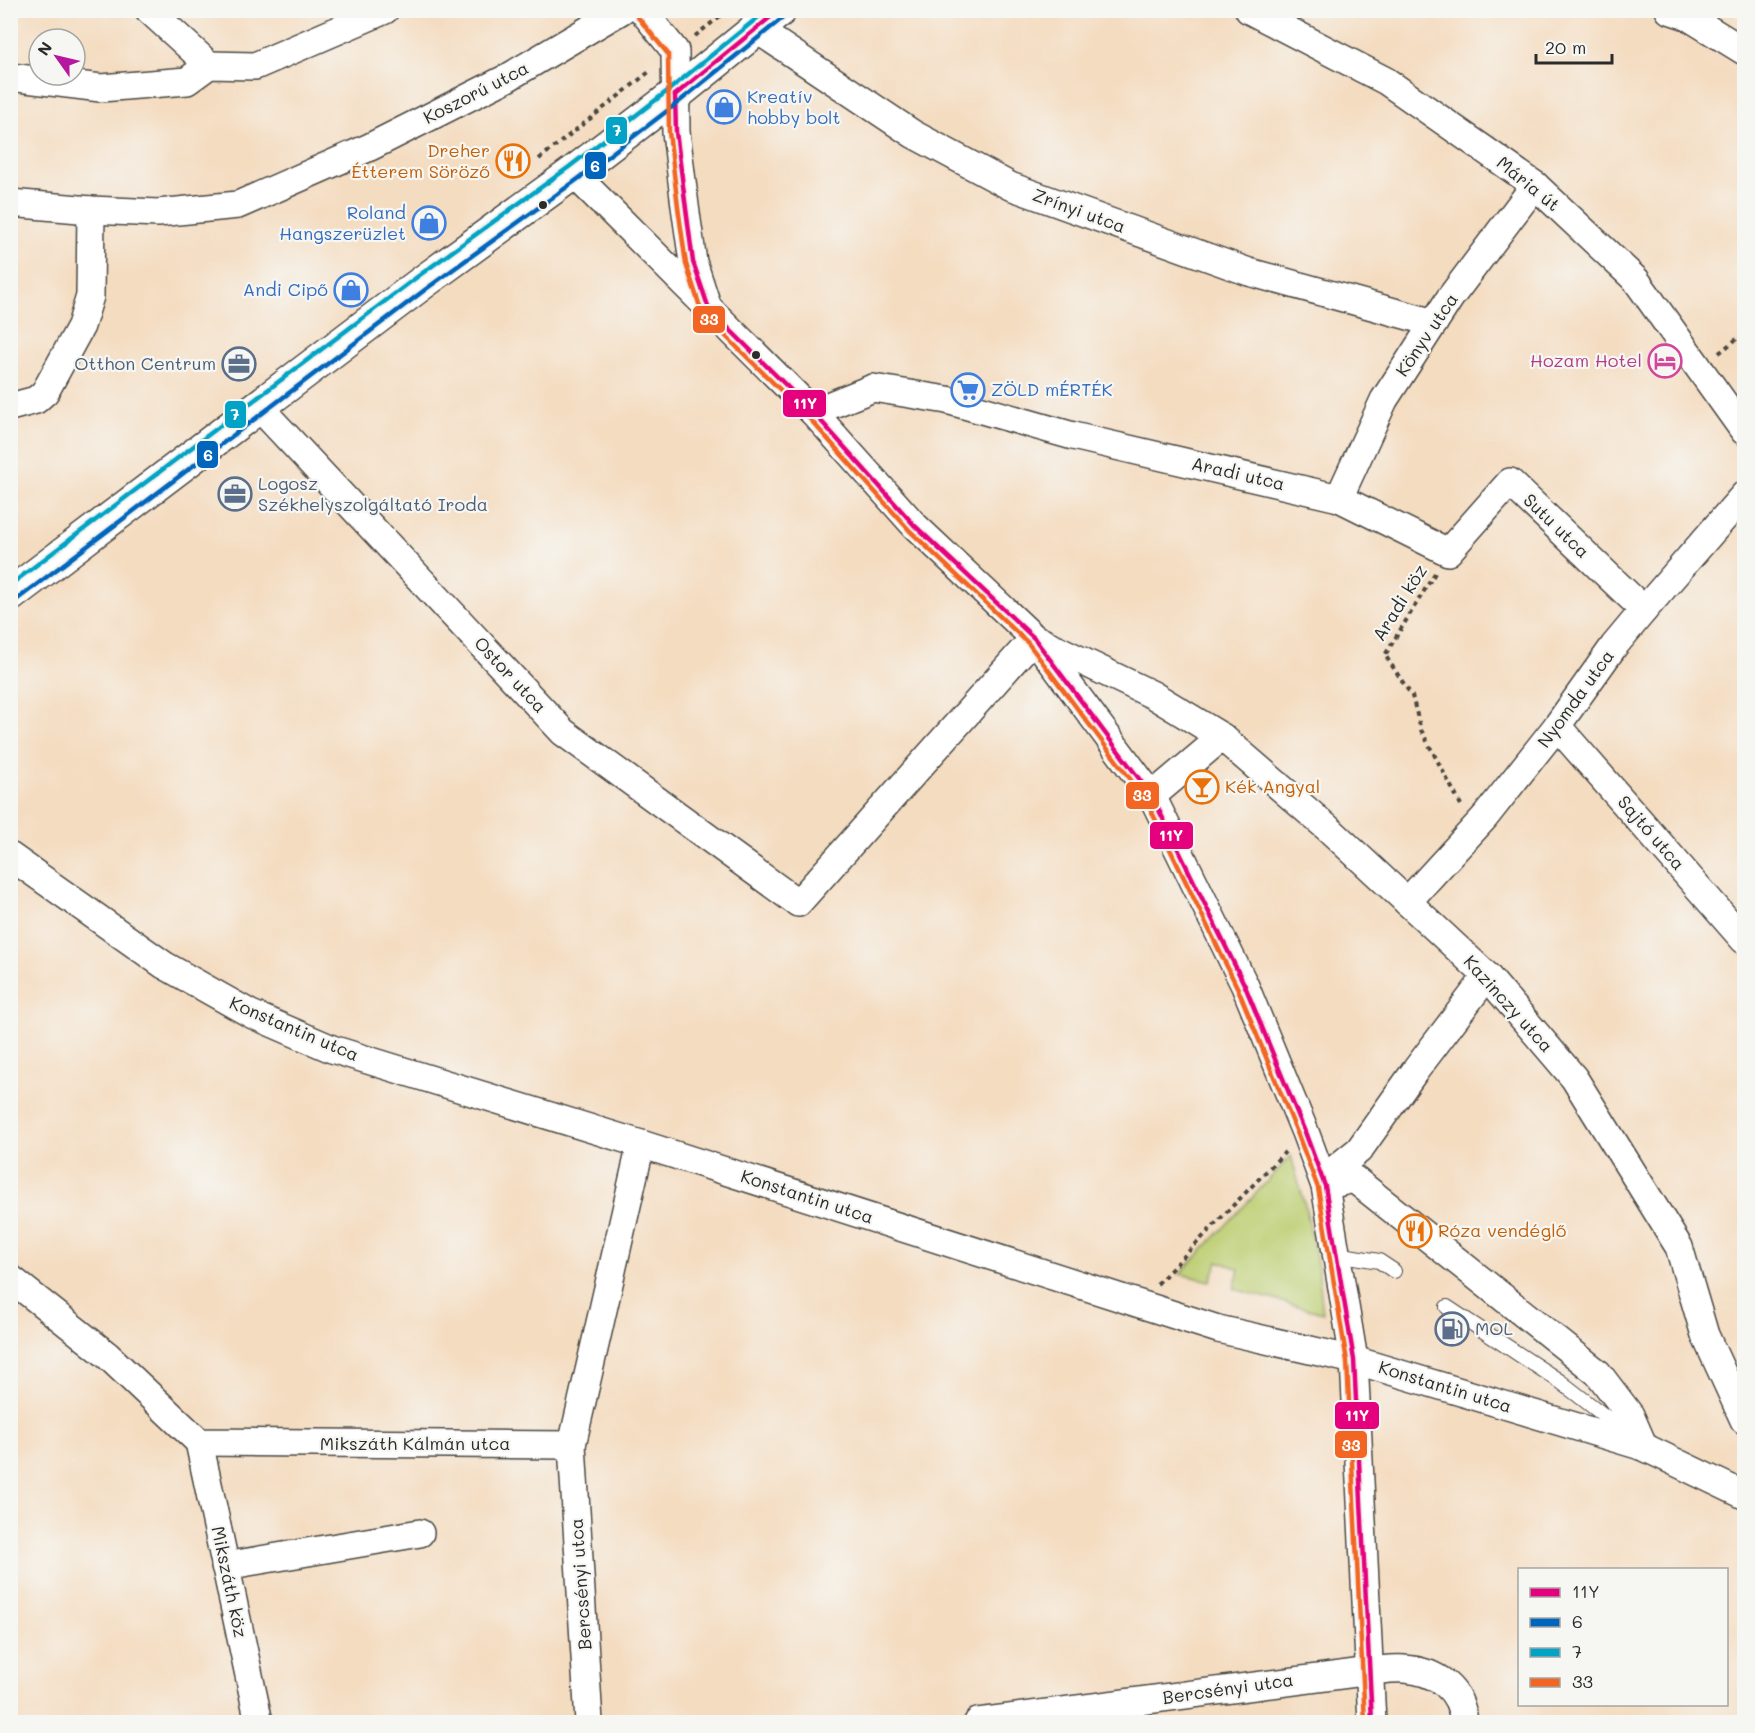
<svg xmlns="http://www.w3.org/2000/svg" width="1755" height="1733" font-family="Mali,sans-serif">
<rect width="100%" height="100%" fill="#f6f6f2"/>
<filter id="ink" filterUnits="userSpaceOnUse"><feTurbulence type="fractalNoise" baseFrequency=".0167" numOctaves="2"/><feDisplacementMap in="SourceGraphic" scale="12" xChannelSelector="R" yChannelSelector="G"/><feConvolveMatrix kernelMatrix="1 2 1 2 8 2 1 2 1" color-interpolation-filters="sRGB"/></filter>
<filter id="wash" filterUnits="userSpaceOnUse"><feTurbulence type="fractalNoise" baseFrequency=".008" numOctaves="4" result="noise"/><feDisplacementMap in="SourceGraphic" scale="24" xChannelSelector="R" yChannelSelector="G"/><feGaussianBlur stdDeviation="1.35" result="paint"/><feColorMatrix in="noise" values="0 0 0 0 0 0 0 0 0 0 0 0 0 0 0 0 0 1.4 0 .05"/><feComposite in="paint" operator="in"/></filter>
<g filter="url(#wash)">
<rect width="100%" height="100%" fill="#f4dcc0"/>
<polygon fill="#bcce71" stroke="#747c4e" stroke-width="1.5" points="1291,1156 1306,1209 1318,1267 1323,1313 1234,1289 1239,1269 1218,1261 1210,1281 1180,1274"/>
</g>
<g filter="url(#ink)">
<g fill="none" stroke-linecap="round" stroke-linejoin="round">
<defs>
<g id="service">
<polyline points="1336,1254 1379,1261 1394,1271"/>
<polyline points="1447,1307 1561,1382 1628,1434"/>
</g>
<g id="minor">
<polyline points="149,10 209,65"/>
<polyline points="642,10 675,51 676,132 685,206 693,262 707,305"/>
<polyline points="1249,10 1386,81 1535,185 1636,280 1744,431"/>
<polyline points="1669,10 1687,16 1744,51"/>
<polyline points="756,29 913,134 1010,186 1249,272 1434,323"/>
<polyline points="10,77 101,88 187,81 209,65 255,66 385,10"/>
<polyline points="573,173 813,412 915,526 1034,638 1152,796 1245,986 1305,1132 1325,1186 1354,1360 1372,1722"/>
<polyline points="10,203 91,210 158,213 238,205 370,147 507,78 622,10"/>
<polyline points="258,406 563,732 798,903 1034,638 1153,695 1222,737"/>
<polyline points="10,407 36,400 45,392 81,326 90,296 91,210"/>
<polyline points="813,412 873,388 947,400 1073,436 1339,498 1448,552 1510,482 1644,610"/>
<polyline points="1339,498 1384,400 1450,298 1535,185"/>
<polyline points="1557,726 1744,940"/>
<polyline points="1152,796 1222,737 1331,831 1487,976 1574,1078 1679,1247 1705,1335 1744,1420"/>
<polyline points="10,856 164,965 251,1014 332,1049 641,1144 1218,1329 1354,1360 1644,1447 1744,1495"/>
<polyline points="1407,902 1485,817 1557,726 1614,646 1644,610 1744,495"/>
<polyline points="1323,1179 1359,1150 1415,1071 1487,976"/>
<polyline points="1325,1186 1354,1179 1598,1373 1630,1415 1644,1447"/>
<polyline points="10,1278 107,1355 199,1442 572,1445"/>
<polyline points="199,1442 259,1722"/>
<polyline points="225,1566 420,1533"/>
<polyline points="589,1722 572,1445 641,1144"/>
<path d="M 978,1722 L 1371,1671 C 1382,1670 1393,1668 1404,1669 C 1437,1671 1461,1689 1464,1722"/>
</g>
<polyline id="tertiary" points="10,595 422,283 573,173 675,95 780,10"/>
</defs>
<use href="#service" stroke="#494641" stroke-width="16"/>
<use href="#minor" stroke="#494641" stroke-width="30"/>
<use href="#tertiary" stroke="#494641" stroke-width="36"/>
<g stroke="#494641" stroke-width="4" stroke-dasharray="4.5 4.5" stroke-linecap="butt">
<polyline points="695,36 728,10"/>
<polyline points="539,159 649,72"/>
<polyline points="1719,353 1744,333"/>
<polyline points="1435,573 1385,655 1412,696 1421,730 1461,805"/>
<polyline points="1157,1284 1285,1152"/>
</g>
<use href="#service" stroke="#fff" stroke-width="14"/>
<use href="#minor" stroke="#fff" stroke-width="27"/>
<use href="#tertiary" stroke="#fff" stroke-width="33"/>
<defs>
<g id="bus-1">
<polyline points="675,95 676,132 693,262 709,309 813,412 915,526 1034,638 1152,796 1245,986 1305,1132 1325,1186 1354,1360 1372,1722"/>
<polyline points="675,95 779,10"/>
</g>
<polyline id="bus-2" points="15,601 426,289 578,179 680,101 785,16"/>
<polyline id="bus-3" points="10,585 417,277 569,167 670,89 767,10"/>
<polyline id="bus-4" points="636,15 668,54 669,132 678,207 686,264 702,313 808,417 910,531 1028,643 1146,800 1238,989 1298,1135 1318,1188 1347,1361 1365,1722"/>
</defs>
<use href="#bus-1" stroke="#f6f6f2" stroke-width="9"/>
<use href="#bus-2" stroke="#f6f6f2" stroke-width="9"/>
<use href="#bus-3" stroke="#f6f6f2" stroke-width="9"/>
<use href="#bus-4" stroke="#f6f6f2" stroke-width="9"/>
<use href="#bus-1" stroke="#e5007d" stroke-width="4.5"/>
<use href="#bus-2" stroke="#0065bd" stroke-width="4.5"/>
<use href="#bus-3" stroke="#02a3c6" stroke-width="4.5"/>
<use href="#bus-4" stroke="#f26522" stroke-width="4.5"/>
</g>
</g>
<defs>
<symbol id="shop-ring" viewBox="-11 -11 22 22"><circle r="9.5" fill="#f6f6f2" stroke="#3f7fe0" stroke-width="1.5"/><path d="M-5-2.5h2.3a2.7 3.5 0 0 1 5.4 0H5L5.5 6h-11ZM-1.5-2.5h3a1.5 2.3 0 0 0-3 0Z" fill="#3f7fe0"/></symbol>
<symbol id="restaurant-ring" viewBox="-11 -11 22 22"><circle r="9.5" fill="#f6f6f2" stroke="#e8710a" stroke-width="1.5"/><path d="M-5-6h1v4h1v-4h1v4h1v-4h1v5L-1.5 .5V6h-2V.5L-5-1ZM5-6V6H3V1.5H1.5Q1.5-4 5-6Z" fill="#e8710a"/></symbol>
<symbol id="hotel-ring" viewBox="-11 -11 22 22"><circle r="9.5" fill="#f6f6f2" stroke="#d1479c" stroke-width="1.5"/><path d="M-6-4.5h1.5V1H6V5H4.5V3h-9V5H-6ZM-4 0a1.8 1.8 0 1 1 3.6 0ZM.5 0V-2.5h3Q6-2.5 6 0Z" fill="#d1479c"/></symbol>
<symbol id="office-ring" viewBox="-11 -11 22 22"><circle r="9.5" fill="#f6f6f2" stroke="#5c6f8a" stroke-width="1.5"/><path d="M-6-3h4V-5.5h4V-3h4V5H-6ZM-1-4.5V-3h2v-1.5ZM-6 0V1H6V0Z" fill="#5c6f8a"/></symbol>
<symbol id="supermarket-ring" viewBox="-11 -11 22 22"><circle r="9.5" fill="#f6f6f2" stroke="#3f7fe0" stroke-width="1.5"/><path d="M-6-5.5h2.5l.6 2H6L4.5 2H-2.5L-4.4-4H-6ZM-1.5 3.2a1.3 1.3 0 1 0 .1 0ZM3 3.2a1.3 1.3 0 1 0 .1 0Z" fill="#3f7fe0"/></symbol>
<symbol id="bar-ring" viewBox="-11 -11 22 22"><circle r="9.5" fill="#f6f6f2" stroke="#e8710a" stroke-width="1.5"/><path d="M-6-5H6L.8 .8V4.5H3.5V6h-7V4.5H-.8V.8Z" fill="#e8710a"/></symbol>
<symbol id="fuel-ring" viewBox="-11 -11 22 22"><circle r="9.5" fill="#f6f6f2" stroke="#5c6f8a" stroke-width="1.5"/><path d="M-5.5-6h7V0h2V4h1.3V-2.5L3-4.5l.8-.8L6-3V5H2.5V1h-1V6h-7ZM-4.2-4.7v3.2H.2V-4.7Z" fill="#5c6f8a"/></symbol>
</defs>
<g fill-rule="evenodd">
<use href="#shop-ring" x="705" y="88" width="38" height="38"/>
<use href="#restaurant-ring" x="494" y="142" width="38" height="38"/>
<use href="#shop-ring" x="410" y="204" width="38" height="38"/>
<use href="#shop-ring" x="332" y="271" width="38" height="38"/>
<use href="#hotel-ring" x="1646" y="342" width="38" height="38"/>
<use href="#office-ring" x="220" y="345" width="38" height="38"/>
<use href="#supermarket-ring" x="949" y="371" width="38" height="38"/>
<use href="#office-ring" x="216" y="475" width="38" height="38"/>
<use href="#bar-ring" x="1183" y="768" width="38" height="38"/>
<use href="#restaurant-ring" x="1396" y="1212" width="38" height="38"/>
<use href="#fuel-ring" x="1433" y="1310" width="38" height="38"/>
</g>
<g fill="#2b2b2b" stroke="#f6f6f2" stroke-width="2">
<circle cx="543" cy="205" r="5"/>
<circle cx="756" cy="355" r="5"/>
</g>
<g text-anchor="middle" stroke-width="4.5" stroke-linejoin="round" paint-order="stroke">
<g font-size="18" fill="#2b2b2b" stroke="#f6f6f2">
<text transform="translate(476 93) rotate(-27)" y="6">Koszorú utca</text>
<text transform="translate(1528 184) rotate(39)" y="6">Mária út</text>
<text transform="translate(1079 211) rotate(20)" y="6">Zrínyi utca</text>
<text transform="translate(1427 335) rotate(-56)" y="6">Könyv utca</text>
<text transform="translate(1238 474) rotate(13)" y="6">Aradi utca</text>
<text transform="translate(1556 526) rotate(44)" y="6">Sutu utca</text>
<text transform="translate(1400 603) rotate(-58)" y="6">Aradi köz</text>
<text transform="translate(510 675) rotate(47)" y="6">Ostor utca</text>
<text transform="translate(1576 699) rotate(-54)" y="6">Nyomda utca</text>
<text transform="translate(1651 833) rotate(49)" y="6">Sajtó utca</text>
<text transform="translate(1508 1004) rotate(48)" y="6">Kazinczy utca</text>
<text transform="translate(294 1029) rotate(23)" y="6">Konstantin utca</text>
<text transform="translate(807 1197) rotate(18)" y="6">Konstantin utca</text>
<text transform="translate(1445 1387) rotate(17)" y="6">Konstantin utca</text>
<text x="415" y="1450">Mikszáth Kálmán utca</text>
<text transform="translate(229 1582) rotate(78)" y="6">Mikszáth köz</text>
<text transform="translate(581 1584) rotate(-94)" y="6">Bercsényi utca</text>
<text transform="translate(1228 1689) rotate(-8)" y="6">Bercsényi utca</text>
</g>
<g font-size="18" fill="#366cbe" stroke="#f6f6f2" text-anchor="start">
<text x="747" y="103">Kreatív<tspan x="747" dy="21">hobby bolt</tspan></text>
<text x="406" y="219" text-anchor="end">Roland<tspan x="406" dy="21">Hangszerüzlet</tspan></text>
<text x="328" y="296" text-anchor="end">Andi Cipő</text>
<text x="991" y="396">ZÖLD mÉRTÉK</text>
</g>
<g font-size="18" fill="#c56008" stroke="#f6f6f2" text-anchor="start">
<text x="490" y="157" text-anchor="end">Dreher<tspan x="490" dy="21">Étterem Söröző</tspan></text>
<text x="1225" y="793">Kék Angyal</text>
<text x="1438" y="1237">Róza vendéglő</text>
</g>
<g font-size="18" fill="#b23c85" stroke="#f6f6f2" text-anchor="end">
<text x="1642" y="367">Hozam Hotel</text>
</g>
<g font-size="18" fill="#4e5e75" stroke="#f6f6f2" text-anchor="start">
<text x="216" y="370" text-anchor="end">Otthon Centrum</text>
<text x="258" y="490">Logosz<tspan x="258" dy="21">Székhelyszolgáltató Iroda</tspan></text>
<text x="1475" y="1335">MOL</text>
</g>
</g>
<g stroke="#f6f6f2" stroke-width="2">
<rect x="605" y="116" width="23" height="29" rx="6" fill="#02a3c6"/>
<rect x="584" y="151" width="23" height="29" rx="6" fill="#0065bd"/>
<rect x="692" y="305" width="34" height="29" rx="6" fill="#f26522"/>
<rect x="782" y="389" width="45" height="29" rx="6" fill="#e5007d"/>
<rect x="224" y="400" width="23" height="29" rx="6" fill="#02a3c6"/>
<rect x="196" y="440" width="23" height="29" rx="6" fill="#0065bd"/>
<rect x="1125" y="781" width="35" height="29" rx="6" fill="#f26522"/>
<rect x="1149" y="821" width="45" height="29" rx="6" fill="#e5007d"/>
<rect x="1334" y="1401" width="46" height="29" rx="6" fill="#e5007d"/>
<rect x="1334" y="1430" width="34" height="29" rx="6" fill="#f26522"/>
</g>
<g font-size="16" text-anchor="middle" font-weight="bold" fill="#fff">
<text x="617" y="136">7</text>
<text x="595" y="172">6</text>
<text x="709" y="325">33</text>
<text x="805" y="409">11Y</text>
<text x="235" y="420">7</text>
<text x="208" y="461">6</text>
<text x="1142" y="801">33</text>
<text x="1171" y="841">11Y</text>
<text x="1357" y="1421">11Y</text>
<text x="1351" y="1451">33</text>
</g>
<rect width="1755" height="1733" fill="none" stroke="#f6f6f2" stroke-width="36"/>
<rect x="1518" y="1568" width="210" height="138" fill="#f6f6f2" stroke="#a5a5a2" stroke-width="1.5"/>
<rect x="1530" y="1588" width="30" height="9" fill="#e5007d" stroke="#a5a5a2" stroke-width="1.5"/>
<text x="1572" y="1598" font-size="18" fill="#2b2b2b">11Y</text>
<rect x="1530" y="1618" width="30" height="9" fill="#0065bd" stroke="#a5a5a2" stroke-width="1.5"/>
<text x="1572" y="1628" font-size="18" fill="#2b2b2b">6</text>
<rect x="1530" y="1648" width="30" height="9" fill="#02a3c6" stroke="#a5a5a2" stroke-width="1.5"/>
<text x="1572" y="1658" font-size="18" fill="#2b2b2b">7</text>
<rect x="1530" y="1678" width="30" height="9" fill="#f26522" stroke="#a5a5a2" stroke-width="1.5"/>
<text x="1572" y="1688" font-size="18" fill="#2b2b2b">33</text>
<g transform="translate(57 57) rotate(304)"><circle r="28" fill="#f6f6f2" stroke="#a5a5a2" stroke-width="1.5"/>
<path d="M0-4.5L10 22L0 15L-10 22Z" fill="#b5179e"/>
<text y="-9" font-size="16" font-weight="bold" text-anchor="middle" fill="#2b2b2b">N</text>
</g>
<path d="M1536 54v9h76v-9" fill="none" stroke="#2b2b2b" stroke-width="3"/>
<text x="1545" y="54" font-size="18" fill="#2b2b2b" stroke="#f6f6f2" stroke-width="4.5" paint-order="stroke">20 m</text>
</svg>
